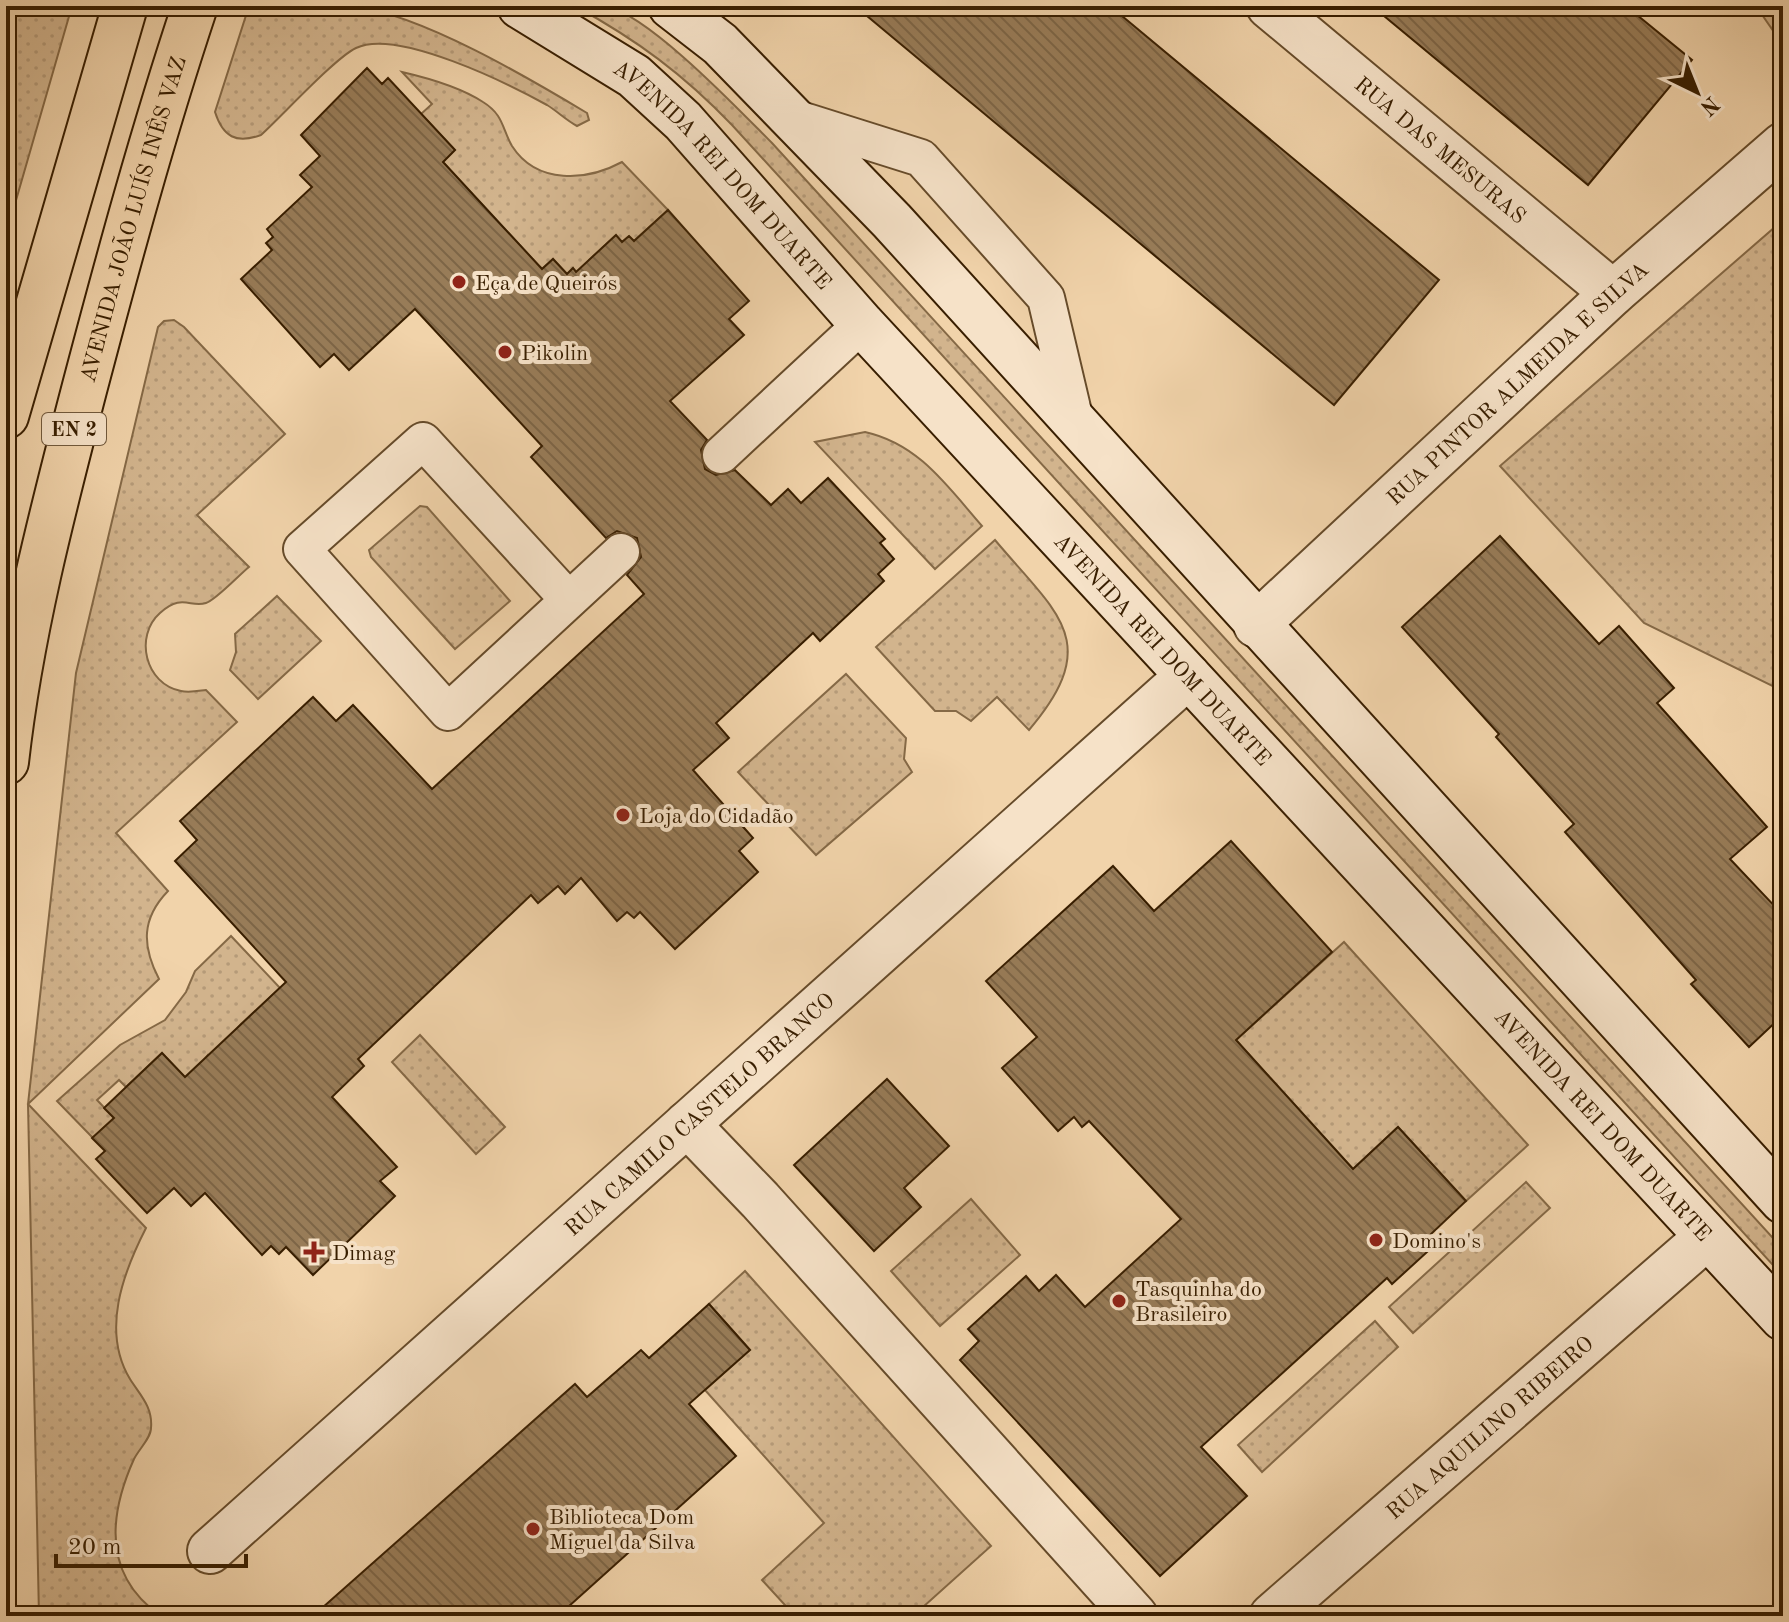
<svg xmlns="http://www.w3.org/2000/svg" width="1789" height="1622" font-family="'Old Standard TT',serif">
<defs>
<pattern id="grass-dots" width="8" height="8" patternUnits="userSpaceOnUse" patternTransform="scale(2)"><rect width="8" height="8" fill="#d2b48d"/><path d="M2 2h.1M6 6h.1" fill="none" stroke="#b59a78" stroke-width="1.8" stroke-linecap="round"/></pattern>
<pattern id="building-back-hatch" width="6" height="6" patternUnits="userSpaceOnUse" patternTransform="scale(2)"><rect width="6" height="6" fill="#987c58"/><path d="M-1 5l2 2M0 0l6 6M5-1l2 2" fill="none" stroke="#7d6546"/></pattern>
</defs>
<rect width="100%" height="100%" fill="#f1d3aa"/>
<filter id="stains"><feTurbulence type="fractalNoise" baseFrequency=".0025" numOctaves="4"/><feColorMatrix values="0 0 0 0 .2 0 0 0 0 .09 0 0 0 0 .02 0 0 0 .5 -.17"/></filter>
<radialGradient id="worn" r=".72"><stop offset=".6" stop-color="#630" stop-opacity="0"/><stop offset="1" stop-color="#630" stop-opacity=".3"/></radialGradient>
<g fill="url(#grass-dots)" stroke="#856946" stroke-width="2">
<polygon points="6,6 72,6 6,235"/>
<path d="M 249,6 C 283,6 320,2 353,6 C 422,15 527,77 587,113 L 589,120 L 577,126 C 566,120 557,111 547,105 C 509,84 397,28 356,48 C 335,58 282,116 261,135 C 236,144 223,137 215,112 Z"/>
<path d="M 575,6 C 585,6 597,4 606,6 C 650,16 738,109 772,143 L 1783,1249 L 1783,1276 L 732,125 C 683,74 637,40 575,6 Z"/>
<polygon points="1756,6 1783,6 1783,45"/>
<path d="M 402,72 C 428,78 460,87 483,102 C 504,115 502,129 512,146 C 537,185 587,181 622,162 L 668,210 L 634,241 L 629,236 L 622,242 L 615,236 L 589,260 L 582,278 L 573,268 L 567,274 L 553,259 L 542,269 L 443,162 L 455,150 L 421,114 L 432,104 Z"/>
<polygon points="1783,220 1783,691 1644,623 1500,466"/>
<path d="M 174,320 L 184,327 L 285,434 L 197,515 L 249,567 C 240,574 216,600 206,603 C 190,608 182,593 160,613 C 134,636 145,684 181,691 C 189,693 198,691 206,690 L 237,722 L 116,833 L 168,891 C 141,919 142,946 159,979 L 28,1104 L 146,1228 C 123,1273 101,1331 130,1379 C 140,1395 153,1407 151,1428 C 151,1438 139,1449 134,1459 C 108,1517 103,1576 161,1616 L 39,1616 L 28,1104 L 76,673 L 158,327 L 164,321 Z"/>
<path d="M 865,432 C 919,444 947,486 982,526 L 935,569 L 815,442 Z"/>
<polygon points="420,506 427,507 510,601 455,649 371,557 369,550"/>
<path d="M 995,540 C 1056,613 1105,641 1029,730 L 997,697 L 971,721 L 956,711 L 935,711 L 876,647 Z"/>
<polygon points="277,596 321,641 258,699 230,670 236,652 235,634"/>
<polygon points="846,674 906,738 904,759 912,772 816,855 738,772"/>
<polygon points="231,936 280,988 241,1024 212,1058 208,1055 188,1081 162,1053 126,1087 119,1080 97,1100 114,1118 93,1138 57,1101 120,1045 165,1020 186,992 195,971"/>
<polygon points="1344,942 1528,1145 1466,1201 1398,1127 1353,1169 1236,1040"/>
<polygon points="420,1035 505,1127 476,1154 392,1062"/>
<polygon points="1526,1182 1550,1208 1413,1333 1389,1307"/>
<polygon points="971,1199 1020,1255 940,1326 891,1271"/>
<polygon points="745,1271 991,1546 913,1616 795,1616 762,1580 824,1523 705,1390 750,1350 709,1304"/>
<polygon points="1375,1321 1398,1347 1262,1472 1238,1445"/>
</g>
<g fill="url(#building-back-hatch)" stroke="#381e00" stroke-width="2">
<polygon points="855,6 1110,6 1439,280 1334,405"/>
<polygon points="1372,6 1626,6 1692,60 1588,185"/>
<polygon points="367,68 382,84 388,78 455,150 443,162 542,269 553,259 567,274 573,268 576,272 616,235 622,242 629,236 634,241 668,210 749,301 729,319 744,335 670,401 707,440 701,450 705,469 716,475 735,470 771,505 788,489 801,503 828,478 885,539 880,543 894,559 878,574 884,581 820,641 813,633 716,723 729,738 693,770 753,838 739,851 758,872 675,949 640,912 634,918 627,912 617,921 581,878 565,894 558,886 538,903 531,895 358,1059 364,1066 332,1097 397,1167 380,1181 395,1196 313,1275 286,1247 279,1254 271,1246 262,1255 205,1193 191,1206 174,1188 147,1213 96,1159 105,1151 92,1138 114,1118 104,1108 162,1053 185,1077 286,982 175,861 197,840 180,821 313,697 336,721 353,705 432,789 644,594 627,575 641,557 637,538 617,531 606,538 531,457 542,446 415,309 349,370 334,354 320,367 241,279 272,250 266,243 273,237 267,229 312,187 300,175 320,156 301,135"/>
<polygon points="1500,536 1599,644 1619,626 1674,688 1657,703 1767,827 1730,859 1783,915 1783,1015 1749,1047 1691,984 1696,980 1565,832 1574,824 1496,737 1499,734 1402,627"/>
<polygon points="1231,841 1332,952 1236,1040 1353,1169 1398,1127 1466,1201 1431,1234 1438,1242 1392,1284 1387,1278 1201,1447 1247,1496 1160,1576 960,1360 979,1341 968,1329 1026,1276 1039,1291 1056,1275 1085,1307 1181,1219 1089,1121 1082,1127 1074,1117 1058,1131 1002,1068 1037,1037 986,981 1113,866 1154,911"/>
<polygon points="887,1079 949,1146 904,1188 921,1207 874,1251 794,1165"/>
<polygon points="709,1304 750,1350 689,1404 736,1456 558,1616 313,1616 575,1384 587,1397 641,1350 649,1358"/>
</g>
<g fill="none" stroke-linecap="round" stroke-linejoin="round">
<defs>
<g id="service">
<polyline points="794,118 921,158 1046,298 1076,425"/>
<polyline points="721,455 862,324"/>
<polyline points="569,600 423,441 302,549 448,712 621,552"/>
</g>
<g id="minor">
<path id="s1" d="M 1269,6 L 1613,293"/>
<polyline points="687,1124 760,1200 1135,1616"/>
<path id="s2" d="M 210,1551 L 1188,676"/>
<path id="s3" d="M 1272,1616 L 1707,1237"/>
</g>
<g id="tertiary">
<path id="s4" d="M 1256,625 L 1613,293 L 1783,145"/>
</g>
<g id="secondary">
<path id="s5" d="M 520,6 L 634,76 L 683,121 L 862,324 L 1783,1318"/>
<polyline points="671,6 720,44 892,221 1783,1201"/>
</g>
<g id="primary">
<polyline points="6,416 125,6"/>
<path id="s6" d="M 6,762 C 20,636 52,513 84,390 C 118,261 153,132 195,6"/>
</g>
</defs>
<use href="#service" stroke="#664b2a" stroke-width="40"/>
<use href="#minor" stroke="#664b2a" stroke-width="48"/>
<use href="#tertiary" stroke="#664b2a" stroke-width="48"/>
<use href="#secondary" stroke="#381e00" stroke-width="48"/>
<use href="#primary" stroke="#381e00" stroke-width="48"/>
<use href="#service" stroke="#f6e2c8" stroke-width="36"/>
<use href="#minor" stroke="#f6e2c8" stroke-width="44"/>
<use href="#tertiary" stroke="#f6e2c8" stroke-width="44"/>
<use href="#secondary" stroke="#f6e2c8" stroke-width="44"/>
<use href="#primary" stroke="#f1d3aa" stroke-width="44"/>
</g>
<g fill="#8f2418" stroke="#f6e2c8" stroke-width="3">
<circle cx="459" cy="282" r="8"/>
<circle cx="505" cy="352" r="8"/>
<circle cx="623" cy="815" r="8"/>
<circle cx="1376" cy="1240" r="8"/>
<path d="M310 1240h8v8h8v8h-8v8h-8v-8h-8v-8h8z"/>
<circle cx="1119" cy="1301" r="8"/>
<circle cx="533" cy="1529" r="8"/>
</g>
<g text-anchor="middle" stroke-width="8" stroke-linejoin="round" paint-order="stroke">
<rect fill="#f6e2c8" stroke="#71593c" stroke-width="2" x="42" y="413" width="64" height="32" rx="6"/>
<g font-size="20" font-weight="bold" fill="#381e00">
<text x="74" y="436">EN 2</text>
</g>
<g font-size="22" fill="#381e00" stroke="#f6e2c8">
<text dy="8" stroke="none"><textPath href="#s1" startOffset="224">RUA DAS MESURAS</textPath></text>
<text dy="8" stroke="none"><textPath href="#s5" startOffset="266">AVENIDA REI DOM DUARTE</textPath></text>
<text dy="8" stroke="none"><textPath href="#s6" startOffset="558">AVENIDA JOÃO LUÍS INÊS VAZ</textPath></text>
<text dy="8" stroke="none"><textPath href="#s4" startOffset="356">RUA PINTOR ALMEIDA E SILVA</textPath></text>
<text dy="8" stroke="none"><textPath href="#s5" startOffset="914">AVENIDA REI DOM DUARTE</textPath></text>
<text dy="8" stroke="none"><textPath href="#s2" startOffset="656">RUA CAMILO CASTELO BRANCO</textPath></text>
<text dy="8" stroke="none"><textPath href="#s5" startOffset="1562">AVENIDA REI DOM DUARTE</textPath></text>
<text dy="8" stroke="none"><textPath href="#s3" startOffset="288">RUA AQUILINO RIBEIRO</textPath></text>
</g>
<g font-size="22" fill="#381e00" stroke="#f6e2c8" text-anchor="start">
<text x="475" y="290">Eça de Queirós</text>
<text x="521" y="360">Pikolin</text>
<text x="639" y="823">Loja do Cidadão</text>
<text x="1392" y="1248">Domino's</text>
<text x="332" y="1260">Dimag</text>
<text x="1135" y="1296">Tasquinha do<tspan x="1135" dy="25">Brasileiro</tspan></text>
<text x="549" y="1524">Biblioteca Dom<tspan x="549" dy="25">Miguel da Silva</tspan></text>
</g>
</g>
<rect width="1789" height="1622" fill="none" stroke="#f1d3aa" stroke-width="32"/>
<rect x="8" y="8" width="1773" height="1606" fill="none" stroke="#381e00" stroke-width="4"/>
<rect x="16" y="16" width="1757" height="1590" fill="none" stroke="#381e00" stroke-width="2"/>
<g transform="translate(1697 92) rotate(137)" stroke="#f6e2c8" stroke-width="6" paint-order="stroke">
<path d="M0-6L14 30L0 20L-14 30Z" fill="#381e00"/>
<text y="-12" font-size="22" font-weight="bold" text-anchor="middle" fill="#381e00">N</text>
</g>
<path d="M56 1554v12h190v-12" fill="none" stroke="#381e00" stroke-width="4"/>
<text x="68" y="1554" font-size="24" fill="#381e00" stroke="#f6e2c8" stroke-width="6" paint-order="stroke">20 m</text>
<rect width="100%" height="100%" filter="url(#stains)"/>
<rect width="100%" height="100%" fill="url(#worn)"/>
</svg>
